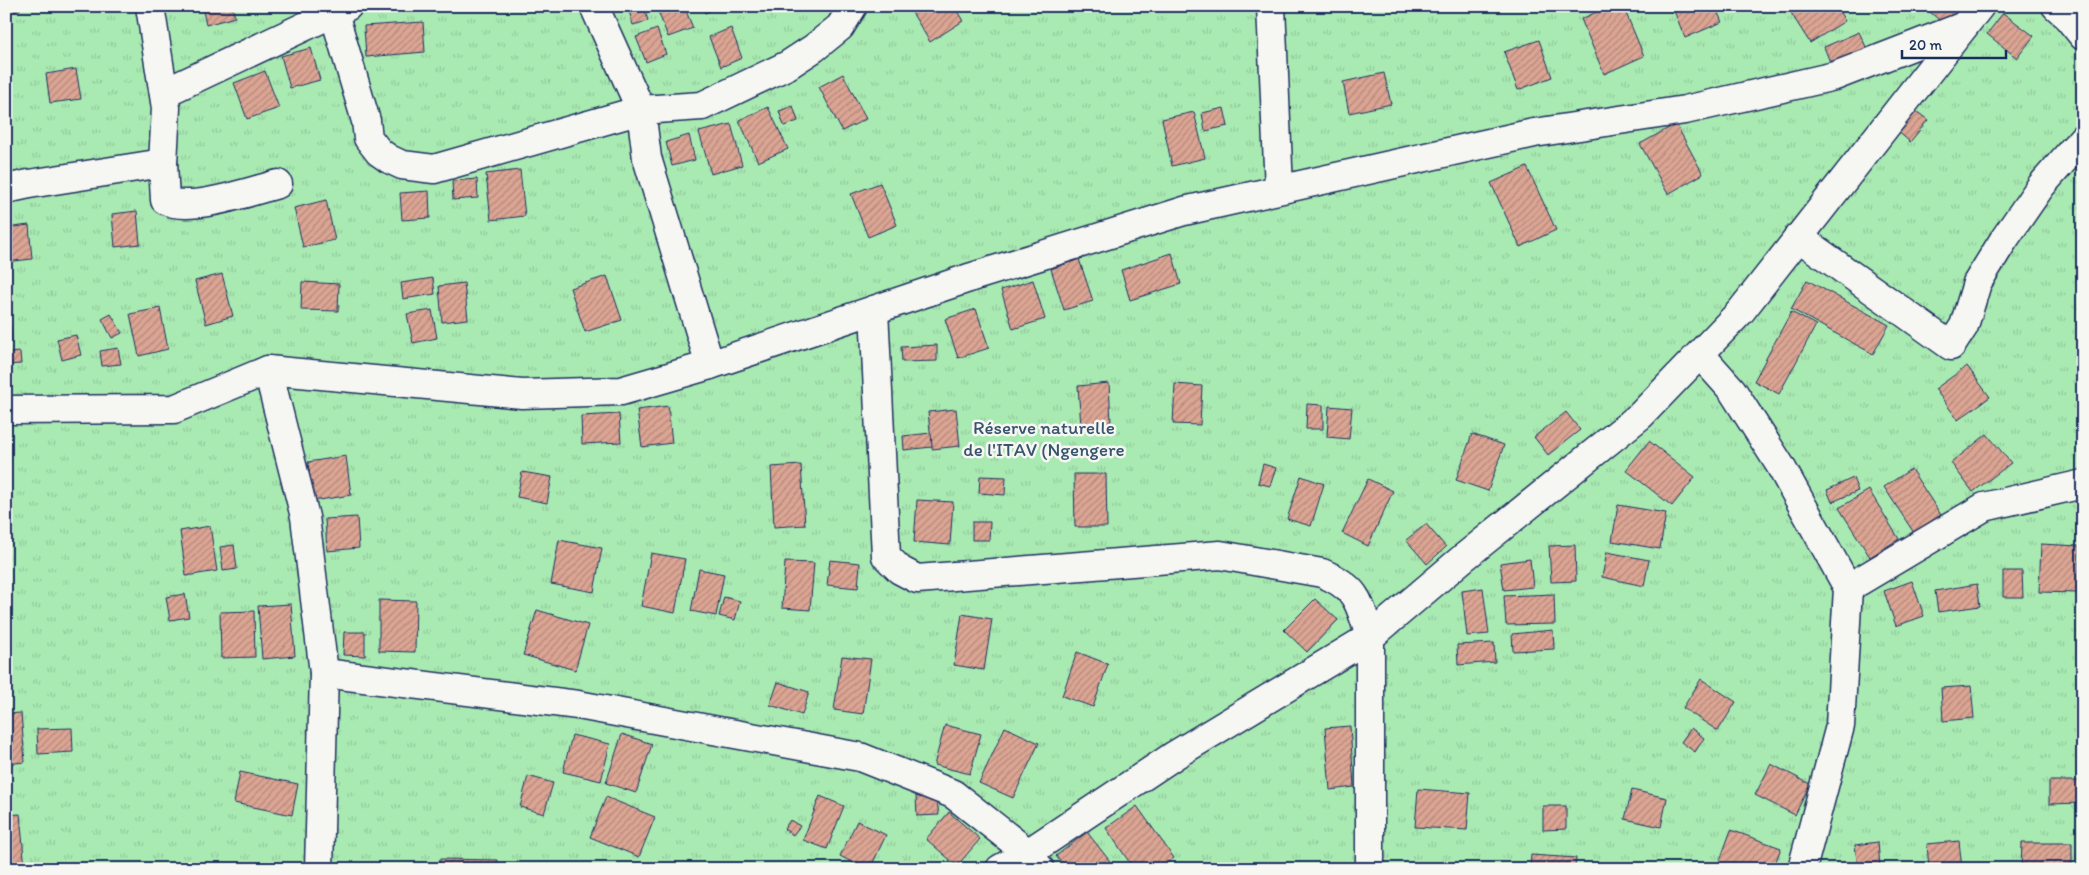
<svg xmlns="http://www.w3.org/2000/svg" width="2089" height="875" font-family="Itim,sans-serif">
<defs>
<pattern id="park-tufts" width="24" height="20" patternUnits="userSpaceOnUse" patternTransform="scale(1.25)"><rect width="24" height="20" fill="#a9eab2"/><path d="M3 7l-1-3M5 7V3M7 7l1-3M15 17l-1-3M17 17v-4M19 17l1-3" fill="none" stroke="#91c99c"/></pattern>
<pattern id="building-hatch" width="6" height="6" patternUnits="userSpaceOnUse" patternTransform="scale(1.25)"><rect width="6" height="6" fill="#dca593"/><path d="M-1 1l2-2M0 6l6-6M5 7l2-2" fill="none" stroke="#b2877b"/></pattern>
</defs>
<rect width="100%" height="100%" fill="#f6f6f2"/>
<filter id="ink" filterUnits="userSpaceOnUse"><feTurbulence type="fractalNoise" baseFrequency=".02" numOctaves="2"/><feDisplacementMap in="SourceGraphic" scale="10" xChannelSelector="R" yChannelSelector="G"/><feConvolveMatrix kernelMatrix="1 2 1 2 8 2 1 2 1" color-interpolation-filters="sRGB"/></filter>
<g filter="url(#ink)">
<rect fill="url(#park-tufts)" stroke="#628c88" x="6" y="6" width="2077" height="863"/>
<g fill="url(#building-hatch)" stroke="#1b2f5e">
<polygon points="6,6 19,6 20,10 6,13"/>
<polygon points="202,6 232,6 235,17 206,25"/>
<polygon points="644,6 648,21 633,25 628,7"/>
<polygon points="656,6 684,6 693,28 668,37"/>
<polygon points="702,6 721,6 705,13"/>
<polygon points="908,6 954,6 963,21 930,42"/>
<polygon points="1610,6 1623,6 1644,56 1604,74 1581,19"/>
<polygon points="1672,6 1715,6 1722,22 1685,38"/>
<polygon points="1802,6 1836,6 1845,21 1810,43 1791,13"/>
<polygon points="1923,6 1961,6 1945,25"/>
<polygon points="2003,13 2034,36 2017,58 1987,34"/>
<polygon points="423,22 425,52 366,57 364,26"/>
<polygon points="731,28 742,58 721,67 709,37"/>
<polygon points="657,29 666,54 646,62 636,37"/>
<polygon points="1859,32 1868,51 1832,67 1824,47"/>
<polygon points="1539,40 1552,77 1518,90 1504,52"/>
<polygon points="311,48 320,80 290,88 281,56"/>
<polygon points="76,69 81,99 50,103 46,74"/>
<polygon points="265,71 279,108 247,119 234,83"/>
<polygon points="1384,73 1391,104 1349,113 1343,82"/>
<polygon points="843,74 866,119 842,131 819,87"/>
<polygon points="793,106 798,121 784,126 779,111"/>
<polygon points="768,107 788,149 758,162 739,120"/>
<polygon points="1224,108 1228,126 1205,131 1202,113"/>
<polygon points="1912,108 1928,120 1910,142 1895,129"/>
<polygon points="1194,112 1205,158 1172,166 1162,119"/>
<polygon points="731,124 742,165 711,174 699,132"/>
<polygon points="1676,124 1703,174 1668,194 1640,144"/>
<polygon points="689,135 695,160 672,166 666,142"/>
<polygon points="1527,167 1556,230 1520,247 1491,183"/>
<polygon points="520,170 525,216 491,220 486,174"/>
<polygon points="477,179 478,198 453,200 452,181"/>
<polygon points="880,183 897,225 868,237 851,194"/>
<polygon points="429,191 430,218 402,220 400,193"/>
<polygon points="326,200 335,240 303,247 294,208"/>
<polygon points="137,211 140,244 115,247 112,214"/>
<polygon points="29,225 32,259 6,262 6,228"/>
<polygon points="1172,253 1181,284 1130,300 1121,270"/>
<polygon points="1079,259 1093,301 1064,310 1051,269"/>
<polygon points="222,274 233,316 206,324 195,281"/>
<polygon points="607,276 622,320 585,332 570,288"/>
<polygon points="433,278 435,294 403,299 401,283"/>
<polygon points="1033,280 1045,319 1013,329 1001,290"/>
<polygon points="1807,280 1889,325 1873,354 1791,309"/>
<polygon points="302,282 339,284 338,311 301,310"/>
<polygon points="464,283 468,319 442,322 439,286"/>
<polygon points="160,308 168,349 139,356 130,314"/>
<polygon points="976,309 989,348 958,358 945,319"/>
<polygon points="432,310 437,338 413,343 407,314"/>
<polygon points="1791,312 1816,325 1779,394 1754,381"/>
<polygon points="111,314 122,333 112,338 102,319"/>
<polygon points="11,326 12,341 6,342 6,327"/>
<polygon points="76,335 81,355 62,360 57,339"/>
<polygon points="937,345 937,361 902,362 901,347"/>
<polygon points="118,348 121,364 102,366 100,351"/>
<polygon points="20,352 21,364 6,365 6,353"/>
<polygon points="1967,366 1990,397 1958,420 1935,389"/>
<polygon points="1109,383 1111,423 1081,426 1078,386"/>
<polygon points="1175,384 1202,386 1200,425 1173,424"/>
<polygon points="1307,404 1323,405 1323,429 1306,429"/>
<polygon points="668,406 672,443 642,447 637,410"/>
<polygon points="1329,406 1352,408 1349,439 1327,437"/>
<polygon points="956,409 960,446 932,449 928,412"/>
<polygon points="1566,412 1580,430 1548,455 1534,437"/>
<polygon points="619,414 621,442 582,444 581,416"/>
<polygon points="931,433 932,447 904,450 903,436"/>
<polygon points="1472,434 1504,445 1488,491 1456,480"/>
<polygon points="1987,434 2011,463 1973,492 1951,463"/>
<polygon points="1649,441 1695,477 1672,506 1626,470"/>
<polygon points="346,456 351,495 313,501 308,462"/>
<polygon points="1263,464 1276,468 1270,486 1258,483"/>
<polygon points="801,465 805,525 774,527 771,467"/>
<polygon points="1911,469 1941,515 1914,533 1884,487"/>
<polygon points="522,472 552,477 547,503 517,497"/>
<polygon points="1074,474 1106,474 1107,527 1075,527"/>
<polygon points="980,476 1006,477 1005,495 979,493"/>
<polygon points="1301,476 1324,484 1311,526 1287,519"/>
<polygon points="1853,478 1858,491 1832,502 1827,490"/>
<polygon points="1368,479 1393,491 1368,546 1342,533"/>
<polygon points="1869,490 1899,539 1870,557 1839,508"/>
<polygon points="917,500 953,502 950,545 914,542"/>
<polygon points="1618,505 1666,513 1660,549 1612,541"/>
<polygon points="357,517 359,548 327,551 325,519"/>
<polygon points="972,522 990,522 989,540 972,540"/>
<polygon points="1426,524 1446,547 1427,564 1406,540"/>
<polygon points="210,526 217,571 186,576 180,531"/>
<polygon points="559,540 602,548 594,592 551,584"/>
<polygon points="2041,544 2079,546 2078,593 2039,592"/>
<polygon points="234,545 237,569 223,571 220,547"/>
<polygon points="1575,545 1576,581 1551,582 1549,546"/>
<polygon points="1607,552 1649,560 1644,586 1602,577"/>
<polygon points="651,553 685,559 675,613 641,606"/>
<polygon points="1530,559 1533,587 1504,590 1500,563"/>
<polygon points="830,560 860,563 858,588 827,585"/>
<polygon points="785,562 814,563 810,610 782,608"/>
<polygon points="699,569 724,574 716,616 691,611"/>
<polygon points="2003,571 2022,571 2023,597 2003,597"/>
<polygon points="1912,581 1924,616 1896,626 1884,591"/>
<polygon points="1977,584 1980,606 1938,612 1935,591"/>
<polygon points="1483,588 1489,634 1467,636 1462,591"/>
<polygon points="185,594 189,617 170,620 166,597"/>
<polygon points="1554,594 1555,624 1506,625 1504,596"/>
<polygon points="724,597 740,601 735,620 719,616"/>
<polygon points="1315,599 1338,620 1307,652 1284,630"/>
<polygon points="379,600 416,601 415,652 379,651"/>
<polygon points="291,604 295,656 262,659 258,606"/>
<polygon points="537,610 588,625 575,670 523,655"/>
<polygon points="254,611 255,657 221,658 220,612"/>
<polygon points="962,614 992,619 984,670 954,665"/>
<polygon points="1553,630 1554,649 1513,651 1512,634"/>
<polygon points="344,632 365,632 365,656 343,655"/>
<polygon points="1494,643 1495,662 1458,665 1457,645"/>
<polygon points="1077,652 1108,664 1093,707 1062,696"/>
<polygon points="842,656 871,659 863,714 834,710"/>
<polygon points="1701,679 1736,702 1718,731 1683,708"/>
<polygon points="778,682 809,692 802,715 770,705"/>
<polygon points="1971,686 1974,718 1943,721 1941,688"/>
<polygon points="21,713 25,762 6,764 6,714"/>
<polygon points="945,725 981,734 970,774 934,765"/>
<polygon points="1350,726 1354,787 1330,790 1325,728"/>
<polygon points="1005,727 1039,743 1013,798 979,783"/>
<polygon points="72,728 73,752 38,754 37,729"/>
<polygon points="1691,728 1704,738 1695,752 1681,742"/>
<polygon points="622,734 652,744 636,793 606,783"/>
<polygon points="572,735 610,744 601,781 563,772"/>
<polygon points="1771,764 1810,784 1795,815 1755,795"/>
<polygon points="240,772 298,784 292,815 234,803"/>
<polygon points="528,776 553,783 544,814 520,807"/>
<polygon points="2049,781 2080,781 2081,803 2049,804"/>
<polygon points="1418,789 1470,793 1467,830 1415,827"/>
<polygon points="1632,790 1667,798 1661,827 1625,819"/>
<polygon points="820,796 844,806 827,849 803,840"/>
<polygon points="916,796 937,802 939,815 917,816"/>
<polygon points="606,797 655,817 639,857 590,837"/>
<polygon points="1137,806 1174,858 1159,869 1134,869 1106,828"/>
<polygon points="1543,806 1566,806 1566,829 1543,830"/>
<polygon points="949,812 980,839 957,866 926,839"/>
<polygon points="20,814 25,868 6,869 6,815"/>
<polygon points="790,820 800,826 793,835 784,829"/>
<polygon points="857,821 886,835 870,869 865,869 840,856"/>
<polygon points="1731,830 1781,848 1773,869 1736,869 1719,863"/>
<polygon points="1087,832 1116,869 1066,869 1056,856"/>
<polygon points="1959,841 1962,869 1929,869 1927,844"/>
<polygon points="1878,842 1880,867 1858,869 1855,845"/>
<polygon points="2022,843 2072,843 2072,869 2021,869"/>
<polygon points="1531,855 1576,858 1575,869 1530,869"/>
<polygon points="440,859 498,860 497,869 439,869"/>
<polygon points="421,865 421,869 378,869 378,866"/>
</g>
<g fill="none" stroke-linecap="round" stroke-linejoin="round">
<defs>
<g id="minor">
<path d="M 150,6 L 166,108 L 163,163 L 165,200 C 190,213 251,191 278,184"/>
<polyline points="594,6 641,110 647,158 710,365"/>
<polyline points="1271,6 1279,189"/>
<polyline points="2056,6 2065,14 2083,36"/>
<polyline points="334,13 366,121 368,138 379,152 389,159 402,165 434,169 641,110 702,106 788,65 814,48 840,27 853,6"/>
<polyline points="164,93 348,6"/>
<polyline points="6,189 29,184 163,163"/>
<polyline points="1798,237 1951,346 1964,326 1977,283 2003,241 2041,186 2083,138"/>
<path d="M 874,310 L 886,556 L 900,570 L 917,579 L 1220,555 L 1322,573 C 1358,588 1359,602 1370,637 L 1370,869"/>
<polyline points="1700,354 1732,390 1780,465 1848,588 1840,726 1802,869"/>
<polyline points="268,370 305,517 324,673 319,869"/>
<polyline points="6,410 174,409 268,370 522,394 621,391 710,365 972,277 1184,211 1534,133 1685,110 1835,76 1964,26"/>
<polyline points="1848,588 1984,507 2083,484"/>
<polyline points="324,673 578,705 860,757 953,794 1028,853 1040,869"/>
<polyline points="1000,869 1028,853 1175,755 1370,637 1462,559 1641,415 1741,311 1980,6"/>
</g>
</defs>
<use href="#minor" stroke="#1b2f5e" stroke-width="31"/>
<use href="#minor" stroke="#f6f6f2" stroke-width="28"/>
</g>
</g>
<g text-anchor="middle" stroke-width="5" stroke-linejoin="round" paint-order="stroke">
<g font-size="19" fill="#37546f" stroke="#f6f6f2">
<text x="1044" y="434">Réserve naturelle<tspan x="1044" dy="22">de l'ITAV (Ngengere</tspan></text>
</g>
</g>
<rect width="2089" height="875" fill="none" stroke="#f6f6f2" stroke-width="25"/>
<rect x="12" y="12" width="2064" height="850" fill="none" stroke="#1b2f5e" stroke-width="2" filter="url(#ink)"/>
<path d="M1902 50v8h104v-8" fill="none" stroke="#1b2f5e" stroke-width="2.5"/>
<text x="1909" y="50" font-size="15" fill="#1b2f5e" stroke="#f6f6f2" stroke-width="4" paint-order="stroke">20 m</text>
</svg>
